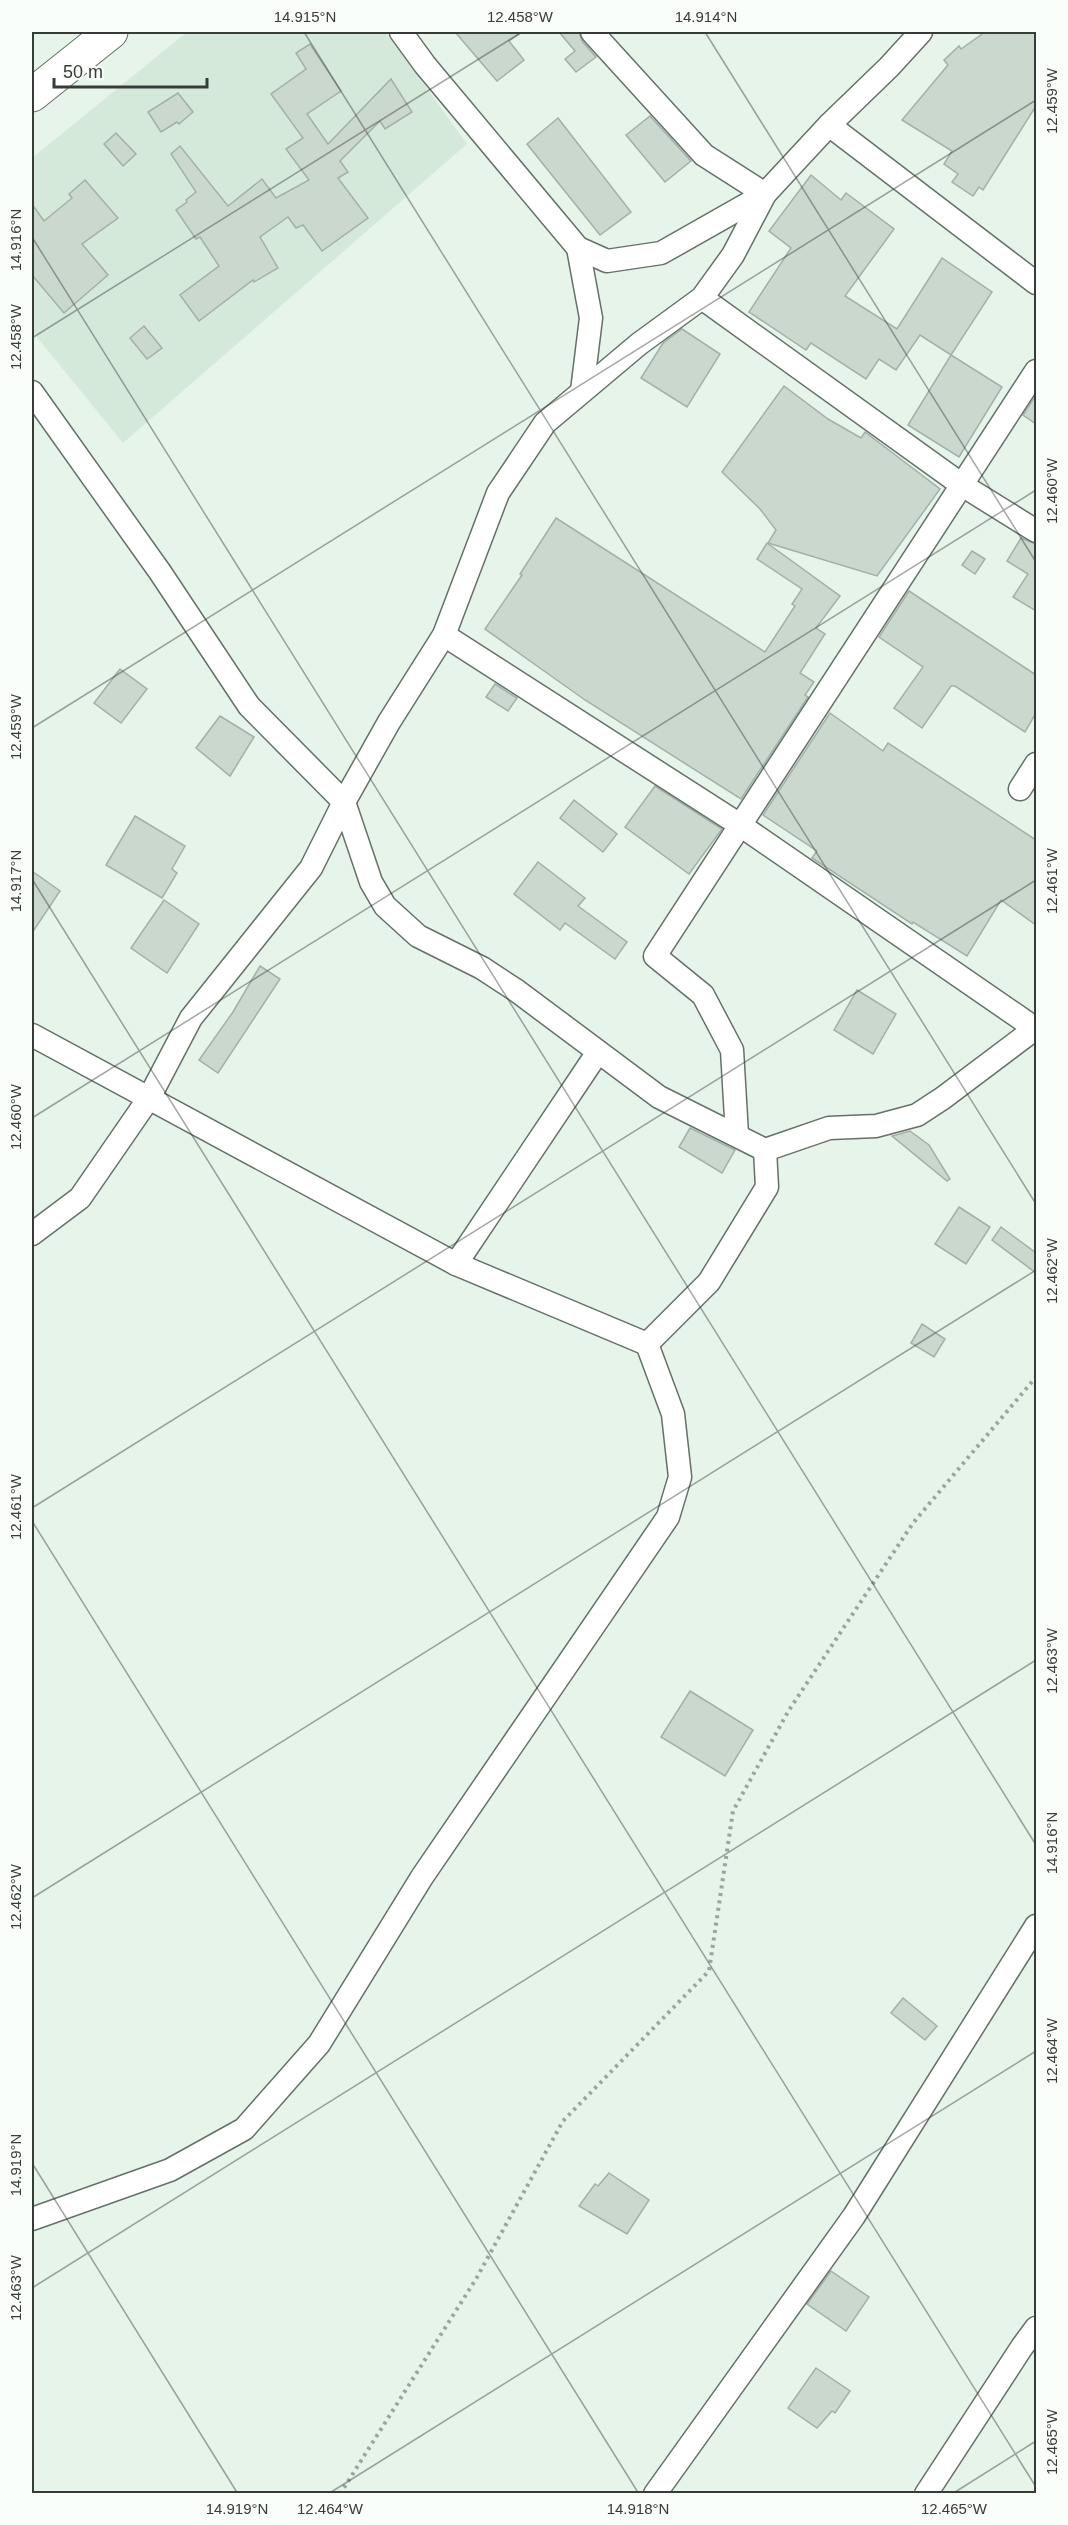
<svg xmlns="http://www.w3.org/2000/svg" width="1068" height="2525" font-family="Helvetica,sans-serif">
<rect width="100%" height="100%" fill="#e6f4ea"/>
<polygon fill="#d5e9db" points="187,32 386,32 467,144 123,443 32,331 32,158"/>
<g fill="#cbd8ce" stroke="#a3b0a7" stroke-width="1.5">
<polygon points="455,32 522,32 509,41 524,60 497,81"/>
<polygon points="559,32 579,32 582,41 596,57 576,72 565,59 575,51"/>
<polygon points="985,32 1036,32 1036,106 983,190 979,187 973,196 952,182 958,174 944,164 952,151 902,120 948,65 944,60 959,46 961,49"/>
<polygon points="310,44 341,91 307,114 328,144 391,79 412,112 385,129 380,121 340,161 348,172 338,178 368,218 322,251 303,225 296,228 288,217 260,237 278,268 254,282 253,280 199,321 180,295 219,266 200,237 196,239 176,210 187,202 186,200 196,192 171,154 180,146 228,206 262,179 276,198 309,180 286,149 303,138 271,94 306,69 296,53"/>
<polygon points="178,93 193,112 179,124 177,122 161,132 148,112"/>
<polygon points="650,116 691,161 665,182 626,135"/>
<polygon points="558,118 631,212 600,235 527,144"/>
<polygon points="116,133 136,154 123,166 104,144"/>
<polygon points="811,175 841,200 846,193 894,229 845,296 897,329 942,258 992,292 951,355 920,335 896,370 879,359 866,379 811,343 806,350 749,312 791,248 769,231"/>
<polygon points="85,180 118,218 82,244 108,275 64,313 32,275 32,204 44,221 72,198 69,194"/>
<polygon points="144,326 162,348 147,359 130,338"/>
<polygon points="682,329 720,354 687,407 641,378 663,343"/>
<polygon points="951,355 1002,387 959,457 908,425"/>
<polygon points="784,386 828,419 861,438 865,432 940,489 877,576 768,543 776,530 760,509 722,472"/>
<polygon points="1036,395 1036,424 1023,415"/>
<polygon points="556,518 765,652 795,606 792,604 802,589 757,559 767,543 840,596 816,628 825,634 800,673 814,682 805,695 808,697 741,799 585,700 485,629 522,575 520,574"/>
<polygon points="1021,538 1036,544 1036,611 1013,597 1028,574 1007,561"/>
<polygon points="972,551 985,559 975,574 962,565"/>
<polygon points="909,591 1036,675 1036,713 1025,732 955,686 951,686 922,728 894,708 923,667 879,637"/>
<polygon points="120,669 147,689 121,723 94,703"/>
<polygon points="495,684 517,698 508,711 486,697"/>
<polygon points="830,713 883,751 888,743 1036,840 1036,925 1001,900 967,956 913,922 912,924 812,858 817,851 763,815"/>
<polygon points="220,716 254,737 230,776 196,748"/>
<polygon points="655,786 722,829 689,874 625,827"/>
<polygon points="574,800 617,834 603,852 560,818"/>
<polygon points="135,816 185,846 172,869 177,873 162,898 106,865"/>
<polygon points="538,862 585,898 578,906 627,942 615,959 565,923 560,930 514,894"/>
<polygon points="32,871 60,891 32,933"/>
<polygon points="164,900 199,924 167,973 131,948"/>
<polygon points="260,966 280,979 218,1073 199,1060 233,1012"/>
<polygon points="857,990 896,1014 873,1054 834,1030"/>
<polygon points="690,1128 735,1150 722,1173 679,1147"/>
<polygon points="910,1131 929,1145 950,1179 947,1181 892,1136"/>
<polygon points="959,1207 990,1227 966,1264 935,1244"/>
<polygon points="1001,1227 1036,1253 1036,1273 992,1240"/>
<polygon points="922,1324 945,1339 934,1357 911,1343"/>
<polygon points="690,1691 753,1730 725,1776 661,1737"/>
<polygon points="903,1998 937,2026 925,2040 891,2013"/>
<polygon points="609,2173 649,2200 627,2234 579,2206 595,2184 598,2186"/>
<polygon points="831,2271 869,2297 846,2331 807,2304"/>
<polygon points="816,2368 850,2391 835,2413 832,2411 817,2428 788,2408"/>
</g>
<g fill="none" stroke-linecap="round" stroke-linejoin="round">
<defs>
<g id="street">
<polyline points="401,32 425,65 578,248 607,261 661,253 765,194 829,125 889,67 921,32"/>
<polyline points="829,125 1036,283"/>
<polyline points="578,248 591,318 582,391"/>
<polyline points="702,298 962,485 1036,531"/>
<polyline points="32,392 160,572 249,706 344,802 371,882 385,906 418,936 482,968 517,991 659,1097 765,1150 829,1128 876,1126 917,1115 943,1098 1036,1028"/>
<polyline points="444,635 740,825 1036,1029"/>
<polyline points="1020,789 1036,764"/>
<polyline points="32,1035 456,1264 647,1344 709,1282 767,1187 765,1150"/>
<polyline points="737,1135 732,1050 703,995 655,956 1036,371"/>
<polyline points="32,1234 80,1198 149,1098 191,1018 311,868 344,802 389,722 444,635 498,493 545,423 639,344 702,298 733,255 765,194 704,155 592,32"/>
<polyline points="456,1264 598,1052"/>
<polyline points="32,2219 170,2170 244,2129 319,2044 422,1877 668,1517 680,1477 673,1414 647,1344"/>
<polyline points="655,2494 854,2216 1036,1926"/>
<polyline points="926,2494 1022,2347 1036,2328"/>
</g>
<polyline id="primary" points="32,95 111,32"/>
</defs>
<use href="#street" stroke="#657168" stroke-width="25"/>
<use href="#primary" stroke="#657168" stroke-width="35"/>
<polyline stroke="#9ba59e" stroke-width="4" stroke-dasharray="3 4.5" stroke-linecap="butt" points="340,2494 476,2279 563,2121 709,1971 733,1811 789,1710 913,1523 1036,1377"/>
<use href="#street" stroke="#fff" stroke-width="22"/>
<use href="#primary" stroke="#fff" stroke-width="33"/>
</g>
<path fill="none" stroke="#373c39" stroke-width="1.5" stroke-opacity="0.45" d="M 304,32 L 1036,1204M 705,32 L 1036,562M 32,237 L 1036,1845M 32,338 L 522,32M 32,728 L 1036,100M 32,879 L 1036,2487M 32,1118 L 1036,490M 32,1508 L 1036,880M 32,1521 L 639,2494M 32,1898 L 1036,1270M 32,2163 L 238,2494M 32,2288 L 1036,1660M 328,2494 L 1036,2051M 952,2494 L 1036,2441"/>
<rect width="1068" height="2525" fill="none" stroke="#f9fefa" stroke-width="66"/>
<path d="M54 78v9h153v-9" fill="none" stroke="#373c39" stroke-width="3"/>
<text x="63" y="78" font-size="18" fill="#373c39" stroke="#f9fefa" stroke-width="4.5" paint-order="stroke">50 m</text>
<rect x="33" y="33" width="1002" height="2459" fill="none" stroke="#373c39" stroke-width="2"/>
<g font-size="15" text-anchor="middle" fill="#373c39">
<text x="305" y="22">14.915°N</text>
<text x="520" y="22">12.458°W</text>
<text x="706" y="22">14.914°N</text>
<text transform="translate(1052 101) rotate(-90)" y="5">12.459°W</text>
<text transform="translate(16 240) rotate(-90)" y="5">14.916°N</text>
<text transform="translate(16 337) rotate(-90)" y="5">12.458°W</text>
<text transform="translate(1052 491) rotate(-90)" y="5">12.460°W</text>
<text transform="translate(16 727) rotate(-90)" y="5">12.459°W</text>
<text transform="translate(1052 881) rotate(-90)" y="5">12.461°W</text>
<text transform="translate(16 881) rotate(-90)" y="5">14.917°N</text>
<text transform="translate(16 1117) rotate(-90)" y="5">12.460°W</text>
<text transform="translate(1052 1271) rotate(-90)" y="5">12.462°W</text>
<text transform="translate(16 1507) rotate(-90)" y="5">12.461°W</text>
<text transform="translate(1052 1661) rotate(-90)" y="5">12.463°W</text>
<text transform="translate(1052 1843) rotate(-90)" y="5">14.916°N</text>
<text transform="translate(16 1897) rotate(-90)" y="5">12.462°W</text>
<text transform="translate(1052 2051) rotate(-90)" y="5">12.464°W</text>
<text transform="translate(16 2165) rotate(-90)" y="5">14.919°N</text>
<text transform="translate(16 2288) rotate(-90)" y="5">12.463°W</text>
<text transform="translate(1052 2442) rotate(-90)" y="5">12.465°W</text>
<text x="237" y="2514">14.919°N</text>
<text x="330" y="2514">12.464°W</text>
<text x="638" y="2514">14.918°N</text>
<text x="954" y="2514">12.465°W</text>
</g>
</svg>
